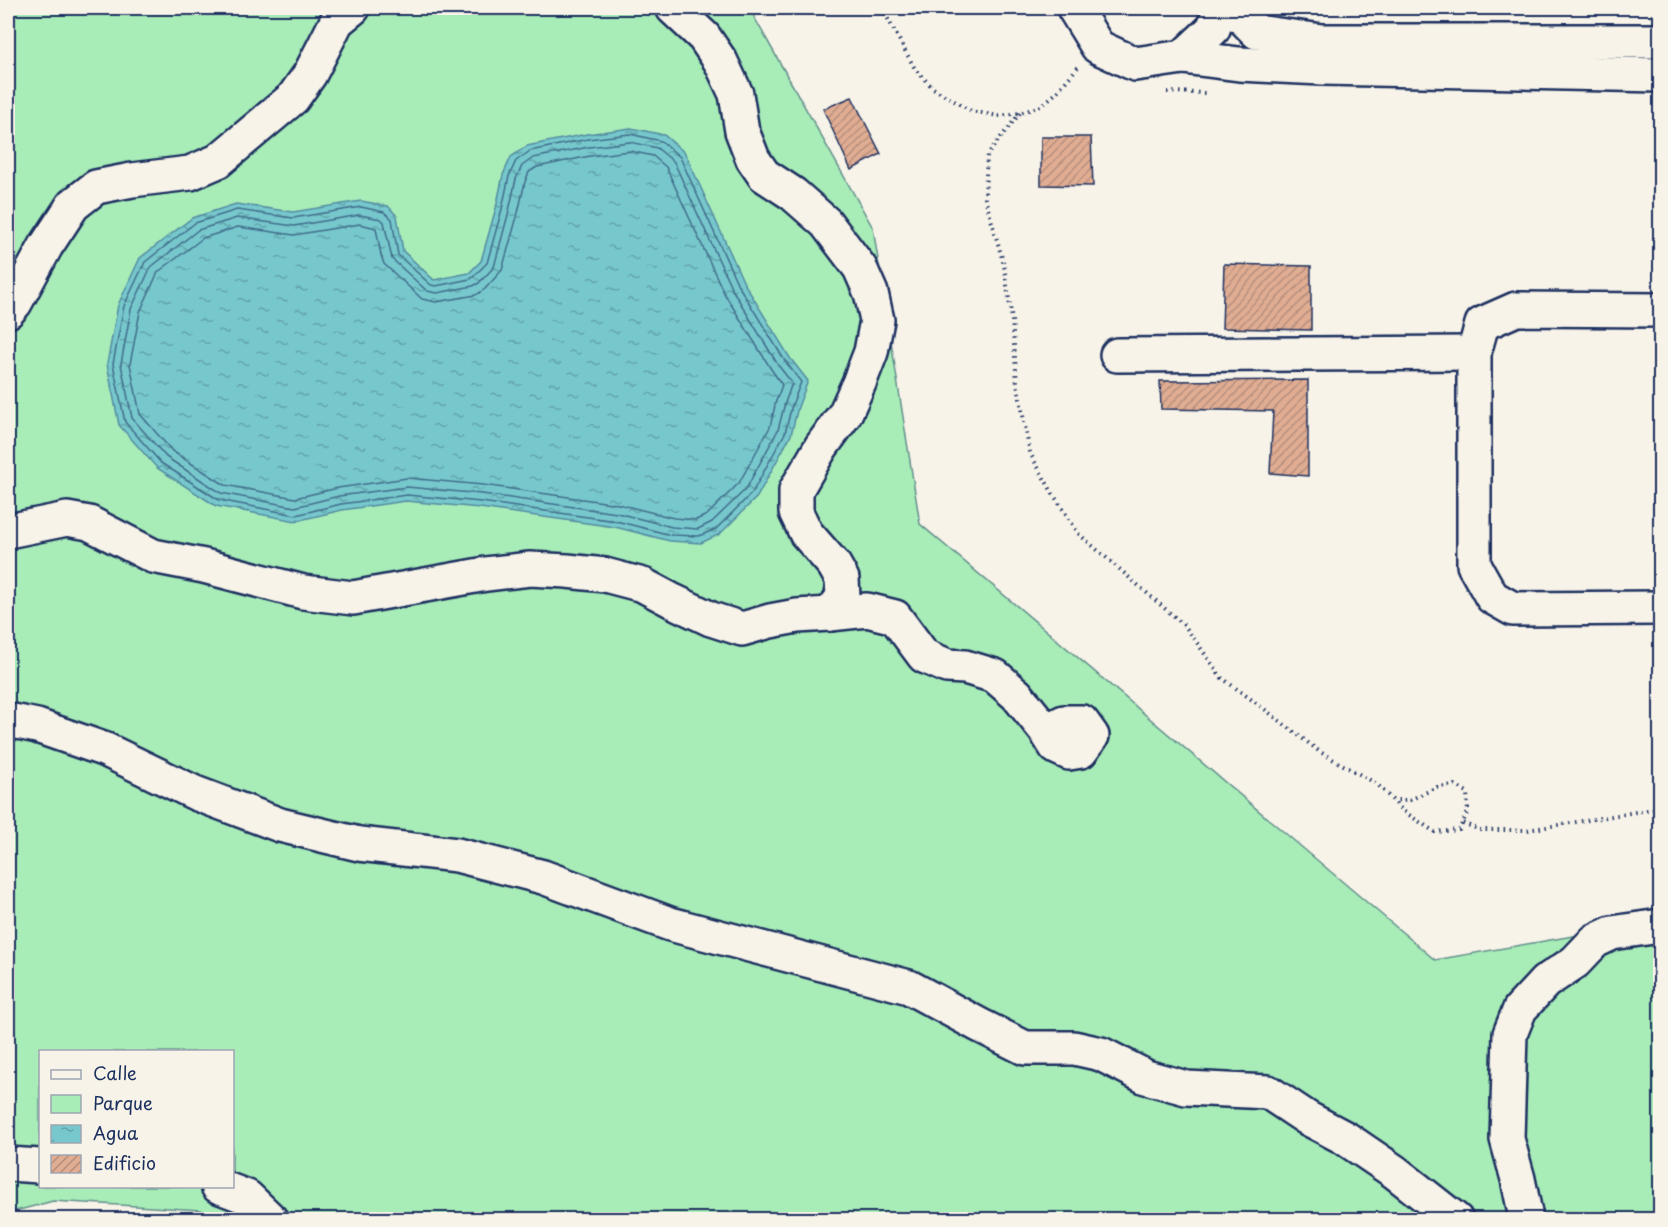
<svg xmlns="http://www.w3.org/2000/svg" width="1668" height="1227" font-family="'Playpen Sans',sans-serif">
<defs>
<pattern id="water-ripples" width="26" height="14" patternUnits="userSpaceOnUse" patternTransform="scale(1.5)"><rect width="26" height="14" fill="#77c8cd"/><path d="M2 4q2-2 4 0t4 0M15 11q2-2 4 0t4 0" fill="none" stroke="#61a3aa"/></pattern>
<pattern id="building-hatch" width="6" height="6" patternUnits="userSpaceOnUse" patternTransform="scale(1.5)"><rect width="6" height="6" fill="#e0ad93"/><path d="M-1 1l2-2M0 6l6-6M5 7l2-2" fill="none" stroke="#b58d7b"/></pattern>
</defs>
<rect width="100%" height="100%" fill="#f7f3e8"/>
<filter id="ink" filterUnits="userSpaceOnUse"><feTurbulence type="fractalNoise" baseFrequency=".0167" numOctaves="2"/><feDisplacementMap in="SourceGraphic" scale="12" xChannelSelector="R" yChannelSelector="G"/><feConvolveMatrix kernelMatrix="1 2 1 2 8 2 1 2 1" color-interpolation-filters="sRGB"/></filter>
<g filter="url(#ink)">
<path fill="#a8edb8" stroke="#628e8b" stroke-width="1.5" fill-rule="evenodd" d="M 8,8 L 749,8 L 873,228 L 920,524 L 1435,960 L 1660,921 L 1660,1219 L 210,1220 L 201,1210 L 53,1201 L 8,1213 ZM 40,1052 L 232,1052 L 232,1186 L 40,1186 Z"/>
<polygon fill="url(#water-ripples)" stroke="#528ba1" stroke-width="1.5" points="631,128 664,135 685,153 744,283 790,358 808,381 798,407 791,435 757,497 720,534 701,543 670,541 615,527 480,508 406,501 342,510 296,521 216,506 157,468 119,425 107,364 118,305 140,258 192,218 236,204 293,212 361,201 388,206 397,216 403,251 434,280 469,273 481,261 496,208 503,175 511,157 527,146 587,134"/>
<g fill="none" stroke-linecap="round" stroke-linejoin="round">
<g stroke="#406c8a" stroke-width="1.5">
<polygon points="630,134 661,141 680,157 738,285 785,361 801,382 792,405 785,433 752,493 716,529 699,536 671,535 616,521 481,502 407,495 341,504 296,515 219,500 161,463 125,422 113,364 124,306 145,262 195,223 237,210 293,218 361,207 384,212 392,219 398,255 431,285 436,286 470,279 473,277 487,263 502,209 509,176 516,161 530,151 588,139"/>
<polygon points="630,142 657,148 674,162 732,289 778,365 792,383 785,403 778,430 746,489 712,522 698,529 672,527 617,513 482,494 407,487 339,496 295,507 221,493 166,457 132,418 121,364 131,309 151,267 198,230 237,218 294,226 360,215 381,219 384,222 392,259 427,291 437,293 473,286 479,283 494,267 509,211 516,179 522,166 533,158 589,147"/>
<polygon points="630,151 653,156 666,167 724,293 771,369 782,385 776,401 770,427 739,483 707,515 696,520 674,518 618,504 483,485 407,478 338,488 295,498 225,485 172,451 140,414 130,364 140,312 158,272 203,238 238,227 294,235 360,224 376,228 381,255 384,264 422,299 436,302 476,295 485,289 502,270 518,213 525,182 529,172 537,167 590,156"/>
</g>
</g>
<g fill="url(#building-hatch)" stroke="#1b2f5e" stroke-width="1.5">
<polygon points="852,97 881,154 851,170 823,109"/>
<polygon points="1041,137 1091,137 1093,186 1041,185"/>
<polygon points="1224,264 1311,266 1311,330 1222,328"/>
<polygon points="1308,380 1308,476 1270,473 1273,411 1161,409 1160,381"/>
</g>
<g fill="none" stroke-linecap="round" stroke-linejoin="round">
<defs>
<g id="minor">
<polyline points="1074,8 1098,47 1135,64 1183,57 1213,29 1221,8"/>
<polyline points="1233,8 1257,32 1322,41 1660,41"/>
<polyline points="1183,57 1239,64 1322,68 1660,75"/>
<polyline points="1660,310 1516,309 1482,324 1474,353 1474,565 1492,597 1513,609 1660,608"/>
<polyline points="8,311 15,303 46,246 73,205 96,187 132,180 190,173 218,161 293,98 310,74 337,21 353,8"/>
<polyline points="1117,355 1474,353"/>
<polyline points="8,531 67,519 89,523 153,556 204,566 303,592 353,598 486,574 530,569 567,571 605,575 643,585 673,601 711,619 742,629 770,621 797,616 830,614 843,597 842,579 834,565 806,533 796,512 796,490 821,447 845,414 859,383 871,352 877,320 871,293 860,268 826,223 793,194 764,175 753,159 742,131 736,94 721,62 704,37 673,8"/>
<polyline points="830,614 867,610 895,617 924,656 947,666 965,667 995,676 1017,695 1046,731 1056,747 1069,753 1081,751 1092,736 1082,722 1064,722 1046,731"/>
<polyline points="8,720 37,726 106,750 195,793 280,825 359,844 457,855 543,877 670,924 909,987 979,1025 1025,1048 1074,1048 1101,1054 1146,1077 1186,1088 1268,1092 1307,1118 1345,1138 1395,1172 1456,1220"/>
<polyline points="8,1164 40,1166"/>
<polyline points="218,1186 247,1197 271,1220"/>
<polyline points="1524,1220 1525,1213 1518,1179 1507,1139 1510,1034 1520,1009 1545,982 1575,962 1595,941 1612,933 1660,926"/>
</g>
</defs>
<use href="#minor" stroke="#1b2f5e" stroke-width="38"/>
<g stroke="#1b2f5e" stroke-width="4" stroke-dasharray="1.5 4.5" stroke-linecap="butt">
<polyline points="882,8 915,69 933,88 971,111 998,116 1020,113 1041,106 1055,94 1078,67"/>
<polyline points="1354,8 1363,8"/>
<polyline points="1167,92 1205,93"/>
<polyline points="1020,113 987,155 985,198 1004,265 1012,320 1017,383 1030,453 1053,494 1079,534 1185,626 1222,678 1263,708 1320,752 1377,784 1403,811 1435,832 1459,830 1468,812 1467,792 1455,785 1437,787 1410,800 1393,800"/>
<polyline points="1463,823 1480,830 1528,830 1660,808"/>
</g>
<use href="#minor" stroke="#f7f3e8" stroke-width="33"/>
</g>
</g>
<rect width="1668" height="1227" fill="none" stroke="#f7f3e8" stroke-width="30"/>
<rect x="15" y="15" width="1638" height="1197" fill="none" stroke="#1b2f5e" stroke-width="2" filter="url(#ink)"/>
<rect x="39" y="1050" width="195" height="138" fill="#f7f3e8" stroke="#9fa5b1" stroke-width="1.5"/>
<rect x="51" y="1070" width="30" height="9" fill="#f7f3e8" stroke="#9fa5b1" stroke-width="1.5"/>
<text x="93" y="1080" font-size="18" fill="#1b2f5e">Calle</text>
<rect x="51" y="1095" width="30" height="18" fill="#a8edb8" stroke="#9fa5b1" stroke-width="1.5"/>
<text x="93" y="1110" font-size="18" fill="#1b2f5e">Parque</text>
<rect x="51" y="1125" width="30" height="18" fill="url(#water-ripples)" stroke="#9fa5b1" stroke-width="1.5"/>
<text x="93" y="1140" font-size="18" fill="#1b2f5e">Agua</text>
<rect x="51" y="1155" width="30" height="18" fill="url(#building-hatch)" stroke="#9fa5b1" stroke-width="1.5"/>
<text x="93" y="1170" font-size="18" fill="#1b2f5e">Edificio</text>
</svg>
